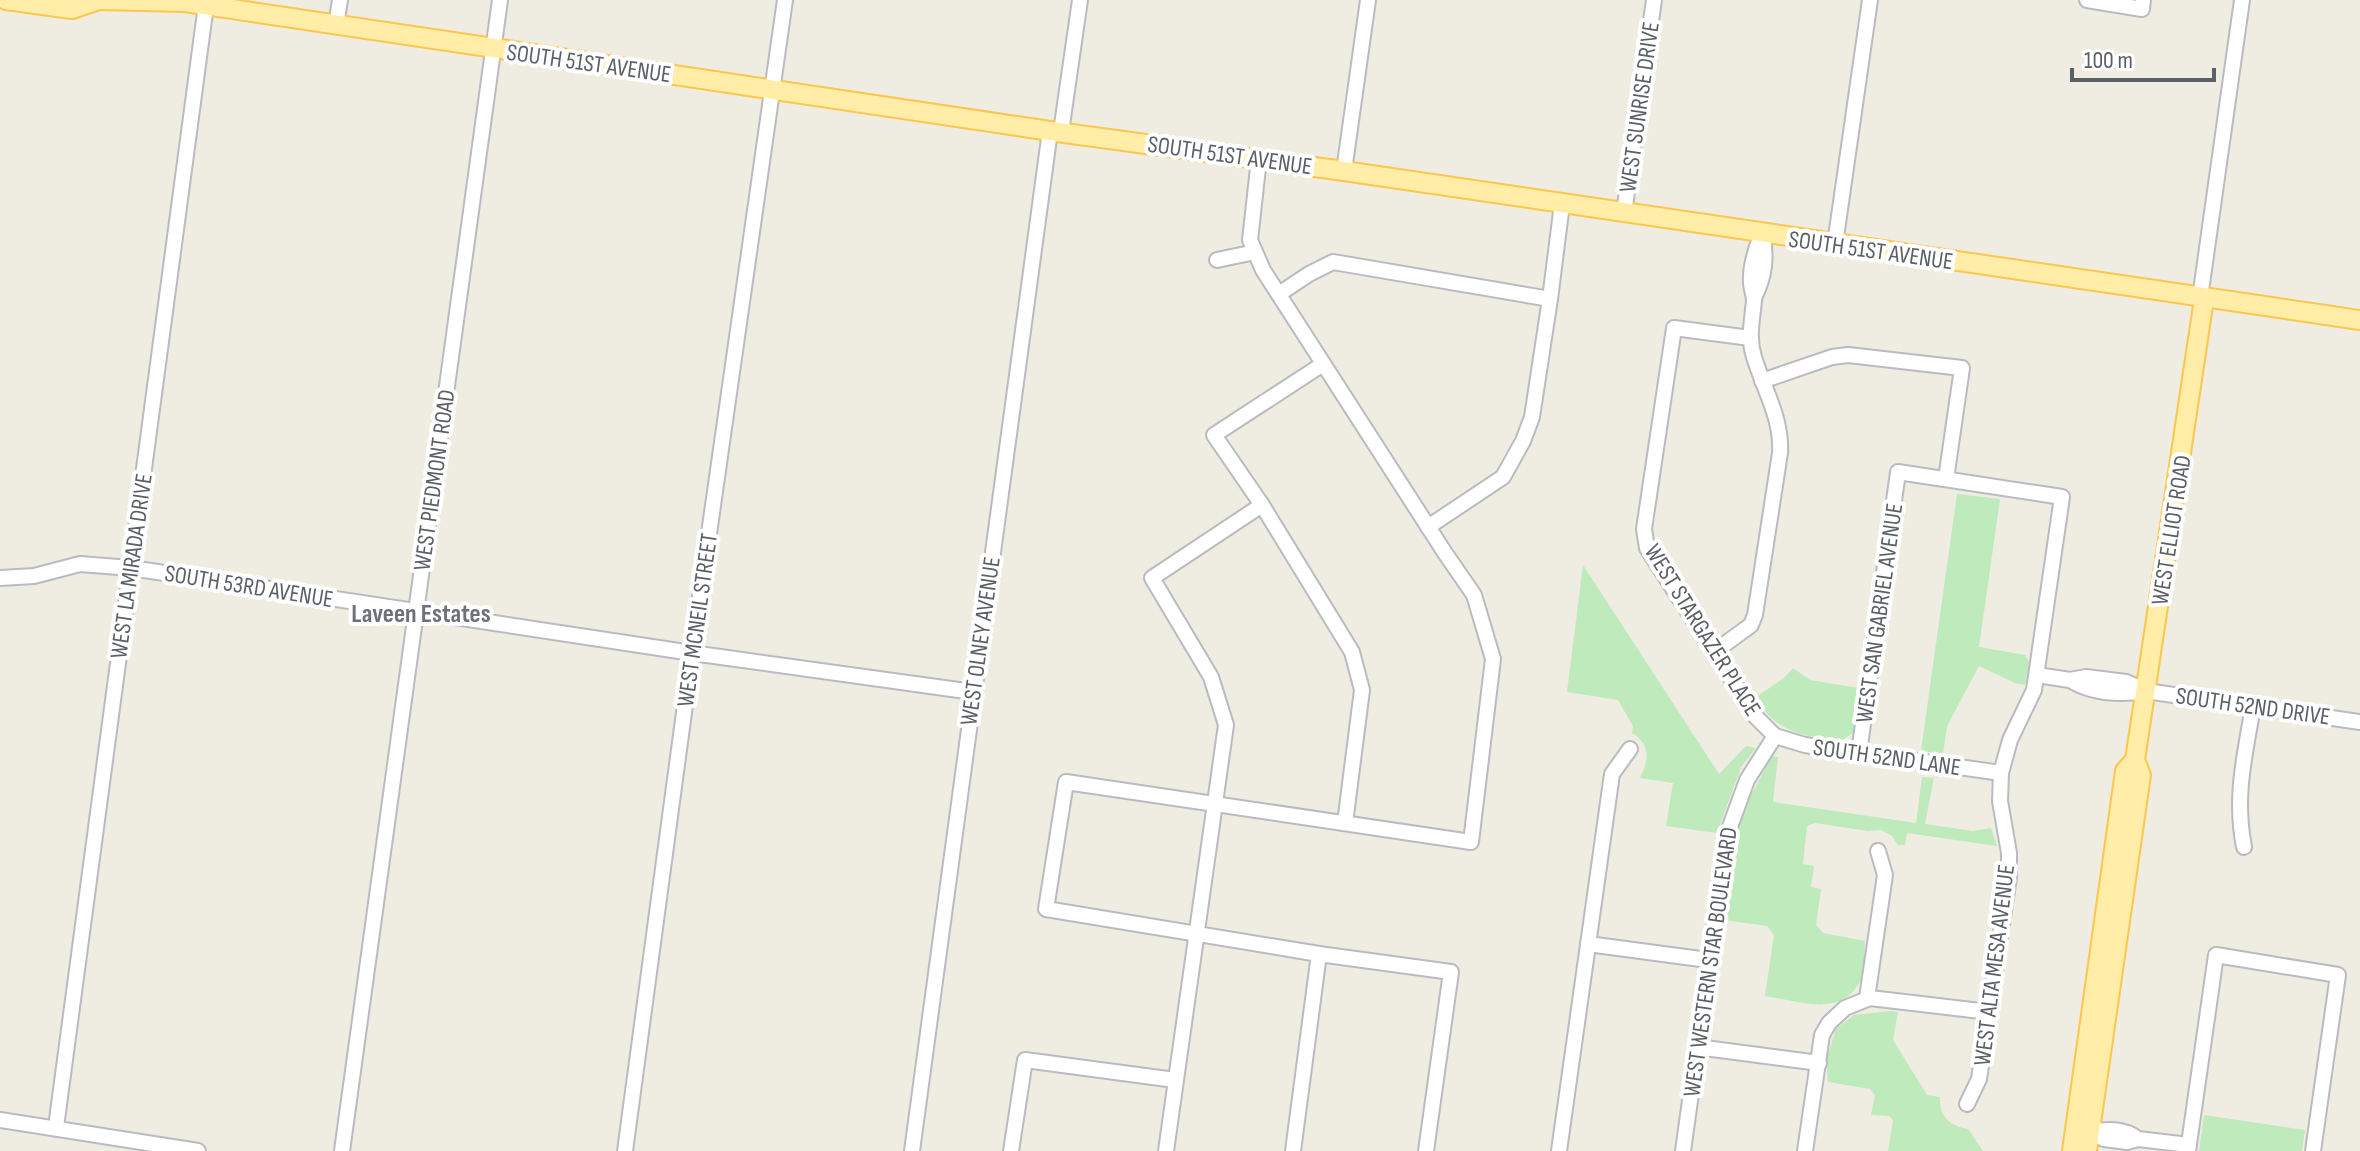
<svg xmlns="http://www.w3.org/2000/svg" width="2360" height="1151" font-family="'Sofia Sans Condensed',sans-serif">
<rect width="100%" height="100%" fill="#efece2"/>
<g fill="#beeabc">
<polygon points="1957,494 2000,499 1979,647 2025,655 2029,662 2025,685 2015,683 1979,666 1947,726 1943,754 1921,751"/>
<path d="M 1583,565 L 1719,774 L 1746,746 L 1756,748 L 1741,767 L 1717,833 L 1666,826 L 1673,783 L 1640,778 C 1649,760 1651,744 1632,733 L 1633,726 L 1618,700 L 1567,692 Z"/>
<path d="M 1793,668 L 1810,680 L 1859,688 L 1854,732 L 1841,741 C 1802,735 1778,734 1755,698 L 1785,677 Z"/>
<path d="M 1772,756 L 1778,757 L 1773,802 L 1916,823 L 1922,777 L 1934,778 L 1925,824 L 1973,831 L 1991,828 L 1997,846 L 1907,833 L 1905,845 L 1898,845 L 1892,836 L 1881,830 L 1868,831 L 1815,823 L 1807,826 L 1803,864 L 1814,866 L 1811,887 L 1821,889 L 1816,925 L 1823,933 L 1865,941 C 1864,952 1865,968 1861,979 C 1843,1019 1798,1001 1765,996 L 1774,935 L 1767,926 L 1724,920 L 1735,838 L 1742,812 Z"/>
<path d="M 1890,1011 L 1898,1012 L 1893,1040 L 1927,1095 L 1940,1097 C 1939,1116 1949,1126 1968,1129 L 1983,1151 L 1888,1151 L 1893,1120 L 1889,1116 L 1871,1115 L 1875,1095 L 1870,1089 L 1828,1082 L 1826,1061 L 1836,1029 L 1854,1015 Z"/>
<polygon points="2204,1115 2305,1130 2302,1151 2199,1151"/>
</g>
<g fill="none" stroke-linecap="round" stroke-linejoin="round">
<defs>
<g id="minor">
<polyline points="2087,0 2142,9 2143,0"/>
<polyline points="336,25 340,0"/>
<polyline points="1061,132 1080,0"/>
<polyline points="1259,159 1250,240 1263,270 1445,553 1474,595 1493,659 1471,842 1066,782 1046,909 1319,954 1451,972 1426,1151"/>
<polyline points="1344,171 1368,0"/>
<polyline points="1624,213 1654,0"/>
<polyline points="1835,244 1870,0"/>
<polyline points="1217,260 1255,252"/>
<polyline points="1279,294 1309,274 1333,262 1550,299 1532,417 1523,441 1503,477 1428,527"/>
<path d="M 1754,298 C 1765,276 1767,257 1762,233"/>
<polyline points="2200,298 2242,0"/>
<polyline points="1550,299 1562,204"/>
<polyline points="1750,338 1674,328 1644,529 1647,548 1756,717 1775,736 1805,745 2001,773"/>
<polyline points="1323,364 1214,435 1262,505 1352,652 1362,690 1345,823"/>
<polyline points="1762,381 1832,357 1848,355 1962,368 1946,479"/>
<polyline points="0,578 34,576 80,564 131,568 692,653 973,692"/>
<path d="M 1714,652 L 1751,625 L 1755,615 L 1780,453 C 1782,418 1764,390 1754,357 C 1748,338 1752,321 1754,301 C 1754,295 1751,289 1751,282 C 1750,266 1756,249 1762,233"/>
<polyline points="2037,675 2070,680 2086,677 2126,682 2146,691"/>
<path d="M 2070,680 C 2093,694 2120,695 2146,691 L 2360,722"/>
<polyline points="1859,753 1898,472 2062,497 2034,690 2010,740 2001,773 2000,801 2009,853 2009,877 1979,1079 1967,1104"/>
<path d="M 2244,847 C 2234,795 2245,756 2253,706"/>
<polyline points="1588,944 1708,960"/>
<polyline points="1867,998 1885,875 1878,851"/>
<polyline points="1697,1047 1819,1063"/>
<polyline points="0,1120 198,1151"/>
<polyline points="56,1127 206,5"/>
<polyline points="2090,1132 2104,1139 2127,1142 2138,1139 2189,1145"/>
<path d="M 2090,1132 C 2107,1129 2124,1128 2138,1139"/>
<polyline points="342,1151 500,0"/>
<polyline points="625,1151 692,653 785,0"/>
<polyline points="912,1151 1050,131"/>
<polyline points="1011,1151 1025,1060 1175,1080"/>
<polyline points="1166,1151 1226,725 1211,677 1152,578 1262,505"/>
<polyline points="1293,1151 1319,954"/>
<polyline points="1559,1151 1612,774 1630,749"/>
<polyline points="1683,1151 1727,835 1747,780 1775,736"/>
<polyline points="1805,1151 1822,1035 1829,1023 1845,1008 1870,998 1989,1012"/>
<polyline points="2188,1151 2216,955 2338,975 2313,1151"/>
</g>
<g id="major">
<polyline points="6,0 72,9 99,0"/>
<polyline points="97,0 185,2 1050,131 1344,171 2360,320"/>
<polyline points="2072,1151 2125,771 2135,760"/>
<polyline points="2087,1151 2141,775 2135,760 2204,299"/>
</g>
</defs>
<use href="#minor" stroke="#b8bbc0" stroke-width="18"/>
<use href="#major" stroke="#ffc54c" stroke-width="22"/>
<use href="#minor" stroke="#fff" stroke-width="14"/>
<use href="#major" stroke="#ffeda8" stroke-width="18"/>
</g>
<g text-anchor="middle" stroke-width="8" stroke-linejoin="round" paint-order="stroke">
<g font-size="24" fill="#5b6065" stroke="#fff">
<text transform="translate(589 63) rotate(8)" y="8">SOUTH 51ST AVENUE</text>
<text transform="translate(1639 107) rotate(-82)" y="8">WEST SUNRISE DRIVE</text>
<text transform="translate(1230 155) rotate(8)" y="8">SOUTH 51ST AVENUE</text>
<text transform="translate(1871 250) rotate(8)" y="8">SOUTH 51ST AVENUE</text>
<text transform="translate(434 480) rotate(-82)" y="8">WEST PIEDMONT ROAD</text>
<text transform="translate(2171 530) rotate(-81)" y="8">WEST ELLIOT ROAD</text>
<text transform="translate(131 566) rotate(-82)" y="8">WEST LA MIRADA DRIVE</text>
<text transform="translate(249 586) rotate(9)" y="8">SOUTH 53RD AVENUE</text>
<text transform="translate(1879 613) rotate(-82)" y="8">WEST SAN GABRIEL AVENUE</text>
<text transform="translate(697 620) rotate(-82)" y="8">WEST MCNEIL STREET</text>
<text transform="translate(1703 630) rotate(58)" y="8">WEST STARGAZER PLACE</text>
<text transform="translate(980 641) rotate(-82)" y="8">WEST OLNEY AVENUE</text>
<text transform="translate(2253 706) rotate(8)" y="8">SOUTH 52ND DRIVE</text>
<text transform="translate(1887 757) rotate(8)" y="8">SOUTH 52ND LANE</text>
<text transform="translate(1710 962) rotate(-82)" y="8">WEST WESTERN STAR BOULEVARD</text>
<text transform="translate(1994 965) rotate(-83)" y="8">WEST ALTA MESA AVENUE</text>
</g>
<g font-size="26" font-weight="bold" fill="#6c7277" stroke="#fff">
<text x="421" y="622">Laveen Estates</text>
</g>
</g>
<path d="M2072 68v12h142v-12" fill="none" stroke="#5b6065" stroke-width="4"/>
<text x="2084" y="68" font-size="24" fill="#5b6065" stroke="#ffffff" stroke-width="6" paint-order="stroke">100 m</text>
</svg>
